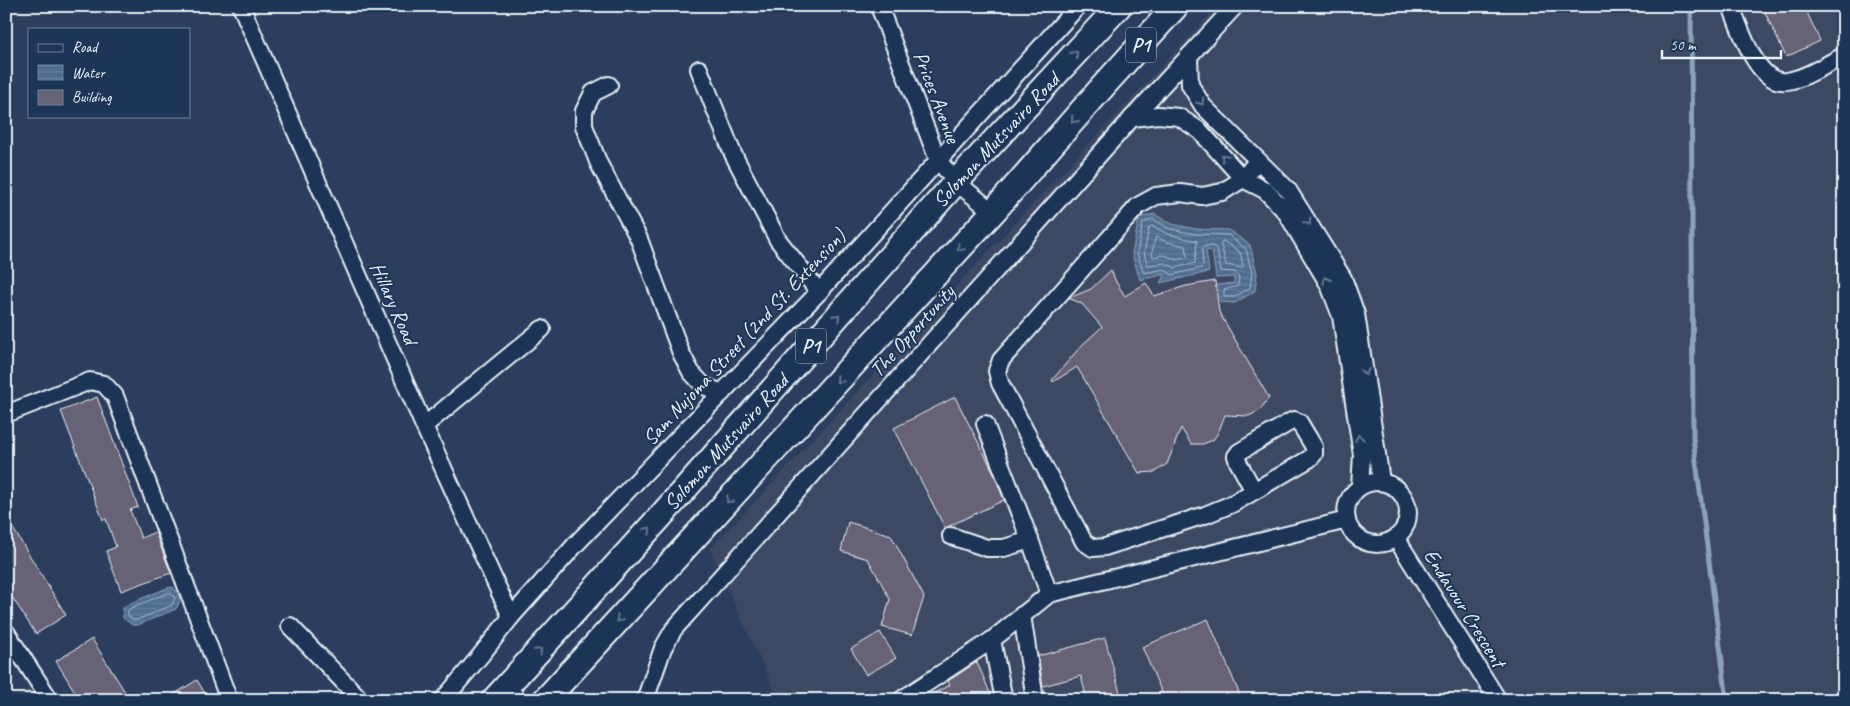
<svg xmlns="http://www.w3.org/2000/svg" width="1850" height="706" font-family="Caveat,sans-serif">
<defs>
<pattern id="water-rules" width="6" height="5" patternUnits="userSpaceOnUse" patternTransform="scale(1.25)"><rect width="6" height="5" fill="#4f6d8f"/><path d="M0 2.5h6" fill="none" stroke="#6882a0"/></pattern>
</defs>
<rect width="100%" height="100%" fill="#2c3e5d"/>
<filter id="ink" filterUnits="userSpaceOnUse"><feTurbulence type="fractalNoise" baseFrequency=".02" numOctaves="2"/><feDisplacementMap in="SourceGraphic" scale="10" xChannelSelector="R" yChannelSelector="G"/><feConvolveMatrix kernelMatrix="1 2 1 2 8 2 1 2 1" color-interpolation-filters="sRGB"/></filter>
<g filter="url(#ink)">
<g fill="#3e4964">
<polygon points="1218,6 1844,6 1844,700 779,700 710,550"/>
<polygon points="33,686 41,700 13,700"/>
</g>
<g fill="url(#water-rules)" stroke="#8ca2b9">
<polygon points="1154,214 1172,224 1196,229 1229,230 1250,245 1257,273 1255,291 1235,303 1220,302 1217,285 1234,283 1234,277 1216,278 1212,251 1206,250 1209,272 1160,283 1166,274 1140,280 1132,254 1139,218"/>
<path d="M 173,587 C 180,595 182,600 176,609 L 138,625 L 132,625 L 123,618 L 122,609 L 128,604 L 167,588 Z"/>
</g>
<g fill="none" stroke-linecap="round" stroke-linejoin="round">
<g stroke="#abbcce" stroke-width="1">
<polygon points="1153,219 1170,229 1195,234 1228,235 1246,249 1252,273 1250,288 1234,297 1224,297 1224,290 1238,286 1239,277 1235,272 1221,271 1217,250 1213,246 1205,246 1202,249 1203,266 1201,268 1172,275 1164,269 1144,273 1137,253 1143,223"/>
<polygon points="1152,226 1168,234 1197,241 1195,263 1175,268 1165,263 1148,265 1144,253 1149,228"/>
<polygon points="1156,237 1167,242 1186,246 1187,257 1177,260 1165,255 1153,257 1152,253"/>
<polygon points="1223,241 1240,252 1243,265 1242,268 1226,265 1221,244"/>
<polygon points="168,593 171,593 175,598 172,605 137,620 133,620 128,616 128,611 131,608"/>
</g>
<polyline stroke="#8ca2b9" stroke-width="5" points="1691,6 1693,438 1727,700"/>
</g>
<g fill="#676276" stroke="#e8f1f8">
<polygon points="1762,6 1804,6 1820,41 1786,57"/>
<polygon points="1111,270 1116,282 1125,296 1146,283 1154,296 1186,286 1215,281 1219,312 1269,398 1259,411 1249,416 1225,415 1218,433 1213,440 1203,444 1191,444 1181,428 1167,464 1155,472 1139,473 1077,367 1053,382 1052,380 1082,345 1102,327 1082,304 1069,298 1091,289"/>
<polygon points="97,397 138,507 130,510 141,538 155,532 171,573 121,591 106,551 116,547 106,519 103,520 61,411"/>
<polygon points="955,397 993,471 1004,500 945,528 894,428"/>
<polygon points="6,517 66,615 36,634 6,588"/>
<polygon points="848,522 891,535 924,597 912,635 882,627 890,599 868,559 841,551"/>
<polygon points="1208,619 1242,700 1165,700 1142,647"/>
<polygon points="880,632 896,658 866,675 851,649"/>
<polygon points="1105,638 1122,700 1087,700 1081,676 1043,686 1038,656"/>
<polygon points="92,639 130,700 80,700 56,661"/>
<polygon points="977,662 993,700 920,700 950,685 948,681"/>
<polygon points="197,680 209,700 165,700"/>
</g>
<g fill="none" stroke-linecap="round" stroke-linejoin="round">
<defs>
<g id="minor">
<polyline points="241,6 424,426 511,617"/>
<polyline points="879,6 938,160 956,182 993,212"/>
<path d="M 1731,6 C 1740,28 1757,86 1787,81 C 1807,78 1826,64 1844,56"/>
<polyline points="1189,56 1190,85 1203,106 1288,190 1343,278 1356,314 1381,481"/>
<polyline points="699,69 733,154 778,240 819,292"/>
<polyline points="609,85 593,93 584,111 584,126 599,164 639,239 681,353 691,372 704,386 722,393"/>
<polyline points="1132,118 1158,115 1179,117 1200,131 1243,179 1265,190 1286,212 1329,285 1341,316 1362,455 1360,486"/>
<polyline points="6,414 90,381 104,384 115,396 229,700"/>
<polyline points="985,424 1030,540 1049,594"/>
<polyline points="424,426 542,329"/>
<circle cx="1377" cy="513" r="31"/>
<polyline points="1254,491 1238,462 1236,456 1239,452 1290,422 1294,420 1299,422 1314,447 1314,454 1309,459 1232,504 1205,515 1105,547 1093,548 1084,542 1000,383 997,371 1001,360 1138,206 1156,196 1180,193 1202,196 1222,192 1243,179 1257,161"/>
<polyline points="951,536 987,548 1004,548 1030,540"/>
<polyline points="1396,538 1498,700"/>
<polyline points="1022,615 1035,700"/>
<polyline points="290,626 361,700"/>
<polyline points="6,632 50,700"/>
<polyline points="992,640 1004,700"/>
<polyline points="506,687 519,700"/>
<polyline points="443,700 481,655 511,617 576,544 819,292 1078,6"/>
<polyline points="645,700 663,648 674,629 1132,118 1235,6"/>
<polyline points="901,700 992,640 1049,594 1347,520"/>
</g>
<g id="highway">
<polyline points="494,700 660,517 956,182 1119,6"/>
<polyline points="545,700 993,212 1106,83 1176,6"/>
</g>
</defs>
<use href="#minor" stroke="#e8f1f8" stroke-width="20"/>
<use href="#highway" stroke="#e8f1f8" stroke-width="28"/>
<use href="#minor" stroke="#1d3557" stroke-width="16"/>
<use href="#highway" stroke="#1d3557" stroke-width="24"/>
</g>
<defs><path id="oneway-chevron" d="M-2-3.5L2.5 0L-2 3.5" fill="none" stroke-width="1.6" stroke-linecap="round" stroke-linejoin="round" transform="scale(1.25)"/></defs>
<g stroke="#64778f">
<use href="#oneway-chevron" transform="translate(1075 54) rotate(-47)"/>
<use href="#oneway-chevron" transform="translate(1201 102) rotate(55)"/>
<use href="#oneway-chevron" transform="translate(1074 120) rotate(131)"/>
<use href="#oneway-chevron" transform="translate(1224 157) rotate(-133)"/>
<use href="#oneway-chevron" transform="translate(1308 222) rotate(58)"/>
<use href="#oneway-chevron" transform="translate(960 248) rotate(133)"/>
<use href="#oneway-chevron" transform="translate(1326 280) rotate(-120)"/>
<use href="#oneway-chevron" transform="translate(837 317) rotate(-48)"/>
<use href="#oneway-chevron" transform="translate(1365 372) rotate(81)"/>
<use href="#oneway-chevron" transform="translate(839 380) rotate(133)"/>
<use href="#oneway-chevron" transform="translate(1359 438) rotate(-99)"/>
<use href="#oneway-chevron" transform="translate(729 500) rotate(133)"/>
<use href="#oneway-chevron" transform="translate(648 530) rotate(-48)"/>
<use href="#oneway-chevron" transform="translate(619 619) rotate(133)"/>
<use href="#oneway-chevron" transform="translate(539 651) rotate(-48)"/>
</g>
</g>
<g text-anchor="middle" stroke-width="4" stroke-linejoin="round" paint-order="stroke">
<g fill="#1d3557" stroke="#abb9c8" stroke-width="1">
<rect x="1126" y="27.5" width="30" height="35" rx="4"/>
<rect x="796" y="328.5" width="30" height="35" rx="4"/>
</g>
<g font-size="20" font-weight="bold" fill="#e8f1f8">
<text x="1141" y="52">P1</text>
<text x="811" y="353">P1</text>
</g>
<g font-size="21" fill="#e8f1f8" stroke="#1d3557">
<text transform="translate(937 97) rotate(69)" y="7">Prices Avenue</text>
<text transform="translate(996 140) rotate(-47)" y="7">Solomon Mutsvairo Road</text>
<text transform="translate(394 303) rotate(66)" y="7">Hillary Road</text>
<text transform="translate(912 331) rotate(-48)" y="7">The Opportunity</text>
<text transform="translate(744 337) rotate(-47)" y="7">Sam Nujoma Street (2nd St. Extension)</text>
<text transform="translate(726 442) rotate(-48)" y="7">Solomon Mutsvairo Road</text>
<text transform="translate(1465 608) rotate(58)" y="7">Endavour Crescent</text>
</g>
</g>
<rect width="1850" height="706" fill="none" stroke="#1d3557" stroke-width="25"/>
<rect x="12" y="12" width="1825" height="681" fill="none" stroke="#e8f1f8" stroke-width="2" filter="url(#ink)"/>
<rect x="28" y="28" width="162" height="90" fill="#1d3557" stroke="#6e8097"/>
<rect x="38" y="44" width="25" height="8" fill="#1d3557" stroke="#6e8097"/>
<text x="72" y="52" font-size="15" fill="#e8f1f8">Road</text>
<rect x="38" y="65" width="25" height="15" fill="url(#water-rules)" stroke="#6e8097"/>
<text x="72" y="78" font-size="15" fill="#e8f1f8">Water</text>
<rect x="38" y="90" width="25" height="15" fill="#676276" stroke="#6e8097"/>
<text x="72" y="102" font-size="15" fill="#e8f1f8">Building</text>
<path d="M1662 50v8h119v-8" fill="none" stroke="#e8f1f8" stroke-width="2.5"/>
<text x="1670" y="50" font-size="15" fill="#e8f1f8" stroke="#1d3557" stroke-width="4" paint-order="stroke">50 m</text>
</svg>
